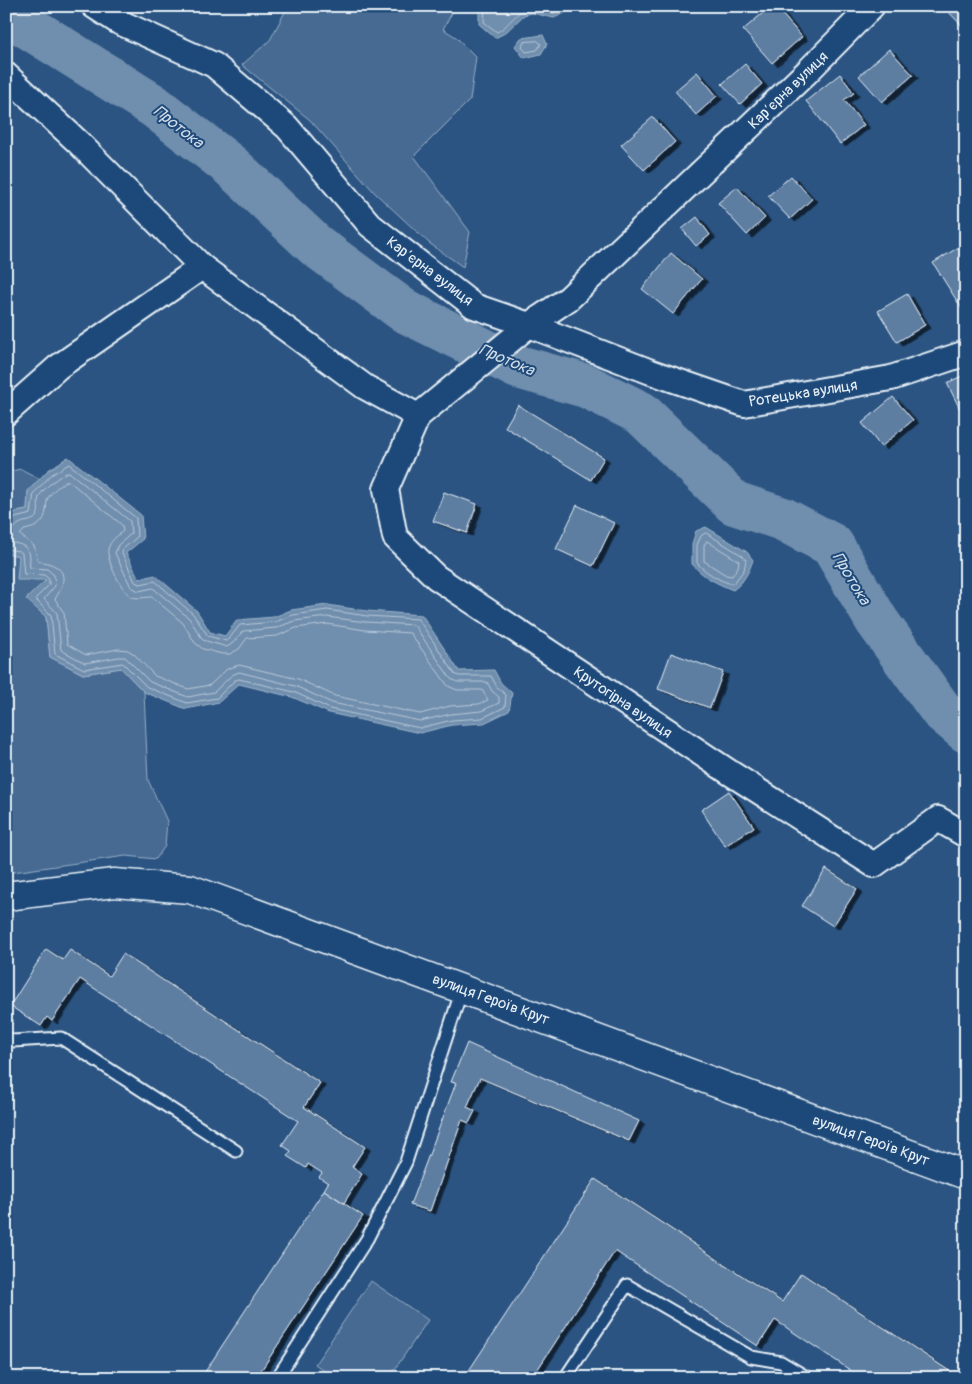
<svg xmlns="http://www.w3.org/2000/svg" width="972" height="1384" font-family="Pangolin,sans-serif">
<defs>
<filter id="shadow"><feDropShadow dx="5.5" dy="3" stdDeviation="0" flood-color="#0009"/></filter>
</defs>
<rect width="100%" height="100%" fill="#2b5482"/>
<filter id="ink" filterUnits="userSpaceOnUse"><feTurbulence type="fractalNoise" baseFrequency=".02" numOctaves="2"/><feDisplacementMap in="SourceGraphic" scale="10" xChannelSelector="R" yChannelSelector="G"/><feConvolveMatrix kernelMatrix="1 2 1 2 8 2 1 2 1" color-interpolation-filters="sRGB"/></filter>
<g filter="url(#ink)">
<g fill="#476b93" stroke="#98aec6">
<polygon points="288,6 451,6 453,11 443,29 456,37 476,57 470,100 414,156 470,232 463,267 429,243 375,193 310,120 242,65 270,40"/>
<polygon points="21,469 40,479 28,491 27,510 11,513 6,525 6,472"/>
<polygon points="6,553 19,556 47,580 46,617 50,657 83,674 121,668 144,692 148,780 167,821 165,846 156,859 126,856 6,873"/>
<polygon points="371,1281 428,1320 389,1378 334,1378 315,1364"/>
</g>
<g fill="#708ead" stroke="#a0b6cb">
<polygon points="481,6 572,6 571,10 554,18 532,13 524,15 505,33 495,38 479,24 479,9"/>
<polygon points="543,35 547,44 541,54 524,58 515,46 521,38"/>
<polygon points="68,457 141,515 143,539 126,553 139,579 155,575 197,611 210,632 225,636 237,620 274,617 291,610 327,605 367,611 422,615 459,671 494,670 501,683 512,693 509,711 484,723 452,725 420,733 329,713 292,697 239,684 219,702 186,709 144,692 121,668 83,674 50,657 46,617 26,599 46,580 17,580 19,556 6,553 6,525 11,513 27,510 28,491 47,471"/>
<path d="M 706,527 L 747,552 L 753,560 C 749,572 744,582 733,590 C 718,584 703,577 692,564 L 692,544 L 696,531 Z"/>
</g>
<g fill="none" stroke-linecap="round" stroke-linejoin="round">
<g stroke="#b8c9da" stroke-width="1">
<path d="M 485,6 L 484,22 L 497,32 C 510,26 518,6 534,8 C 540,9 547,12 554,13 L 567,6"/>
<polygon points="538,41 541,44 537,50 526,52 522,47 524,42"/>
<path d="M 66,481 L 69,481 L 122,525 L 123,531 C 117,536 110,541 108,549 C 106,560 122,592 132,597 C 139,599 145,597 152,597 L 183,623 L 195,643 L 203,649 L 222,654 L 230,654 L 239,649 L 247,638 L 277,636 L 296,628 L 327,624 L 365,630 L 410,633 L 448,686 L 457,690 L 482,690 L 488,700 L 479,704 L 450,706 L 420,714 L 335,696 L 298,679 L 239,665 L 227,669 L 210,685 L 188,689 L 155,676 L 134,654 L 128,650 L 118,649 L 86,655 L 67,644 L 64,613 L 55,599 C 70,576 64,565 38,561 L 34,546 L 20,535 L 24,530 C 36,528 45,523 46,510 C 47,506 46,501 48,498 C 52,491 60,485 66,481 Z"/>
<polyline points="6,525 11,524 15,518 31,514 34,493 51,475 69,464 136,518 137,537 123,549 122,553 135,582 140,584 155,581 193,614 208,636 226,641 229,639 240,625 275,622 293,615 327,610 367,616 418,619 455,674 459,676 491,676 497,687 506,695 505,707 482,718 452,720 420,728 330,709 294,692 239,679 235,680 217,698 187,703 147,687 123,663 84,669 55,654 51,615 35,599 49,585 49,579 44,575 24,574 22,553 19,551 6,549"/>
<path d="M 6,531 C 14,531 14,527 19,524 C 25,520 32,523 37,516 C 40,510 37,503 39,497 C 42,489 61,474 69,472 L 130,521 L 131,534 L 118,545 L 115,553 L 131,587 L 139,591 L 153,588 L 189,618 L 203,640 L 227,647 L 233,643 L 243,631 L 276,628 L 294,621 L 327,617 L 366,622 L 414,625 L 451,679 L 458,682 L 487,682 L 492,691 L 499,697 L 499,703 L 481,711 L 451,714 L 420,721 L 332,703 L 295,686 L 239,672 L 232,675 L 214,692 L 188,697 L 150,682 L 125,657 L 119,657 L 85,663 L 61,650 L 57,613 L 44,599 L 55,586 L 54,575 L 47,569 L 30,568 C 29,564 30,560 30,556 C 28,544 16,543 6,542"/>
<path d="M 706,533 L 743,556 L 746,560 L 744,570 L 733,584 C 721,582 705,572 697,563 L 697,545 L 701,536 Z"/>
<polygon points="707,541 739,561 738,567 732,576 726,575 704,561 704,546"/>
</g>
<polyline stroke="#708ead" stroke-width="44" points="6,13 154,106 231,166 315,245 403,310 518,367 586,386 641,413 734,503 783,519 832,545 877,621 941,710 966,731"/>
</g>
<g fill="#5d7da1" stroke="#e8f1f8" filter="url(#shadow)">
<polygon points="771,6 775,6 802,37 772,63 743,30"/>
<polygon points="943,6 966,6 966,30"/>
<polygon points="889,49 913,75 882,102 859,76"/>
<polygon points="745,64 762,84 740,104 722,84"/>
<polygon points="697,72 717,96 696,115 675,91"/>
<polygon points="840,74 854,93 844,100 864,125 840,144 806,101"/>
<polygon points="653,117 675,142 644,170 621,145"/>
<polygon points="791,176 812,199 790,219 768,196"/>
<polygon points="737,187 765,218 747,235 718,203"/>
<polygon points="697,217 710,235 696,246 682,229"/>
<polygon points="964,244 966,247 966,311 964,312 933,263"/>
<polygon points="671,253 702,279 673,314 642,289"/>
<polygon points="907,294 925,325 897,342 878,311"/>
<polygon points="966,374 966,407 960,409 947,383"/>
<polygon points="893,397 913,420 881,447 862,423"/>
<polygon points="518,405 604,458 591,480 505,427"/>
<polygon points="444,492 477,504 467,533 433,521"/>
<polygon points="577,505 614,523 593,566 556,549"/>
<polygon points="671,653 723,672 710,708 658,689"/>
<polygon points="729,791 754,827 725,846 701,810"/>
<polygon points="826,869 857,889 833,926 802,906"/>
<polygon points="46,949 63,960 70,950 109,976 123,954 320,1083 304,1107 365,1147 352,1167 362,1174 344,1203 324,1190 328,1183 319,1177 322,1173 308,1164 306,1168 287,1156 291,1151 282,1145 298,1121 80,979 52,1021 47,1017 41,1026 10,1006"/>
<polygon points="467,1043 639,1121 629,1141 480,1078 467,1107 475,1111 469,1123 462,1120 430,1211 410,1205 456,1083 451,1082"/>
<polygon points="595,1179 782,1302 801,1273 960,1378 862,1378 775,1320 758,1346 615,1251 532,1378 464,1378"/>
<polygon points="324,1190 363,1216 256,1378 201,1378"/>
</g>
<g fill="none" stroke-linecap="round" stroke-linejoin="round">
<defs>
<g id="lane">
<polyline points="6,1037 13,1041 61,1038 236,1151"/>
<polyline points="277,1378 367,1239 406,1162 462,989"/>
<polyline points="565,1378 627,1285 751,1357 781,1362 808,1378"/>
</g>
<g id="street">
<polyline points="94,6 117,21 214,65 287,127 370,225 474,306 529,325 651,372 744,404 891,378 966,353"/>
<polyline points="872,6 807,72 568,299 529,325 418,416 386,489 395,537 436,577 732,774 874,865 938,819 966,835"/>
<polyline points="6,75 78,142 202,267 365,387 418,416"/>
<polyline points="6,413 58,367 202,267"/>
</g>
<polyline id="secondary" points="6,896 114,883 190,889 966,1175"/>
</defs>
<use href="#lane" stroke="#e8f1f8" stroke-width="15"/>
<use href="#street" stroke="#e8f1f8" stroke-width="28"/>
<use href="#secondary" stroke="#e8f1f8" stroke-width="31"/>
<use href="#lane" stroke="#1f4a7a" stroke-width="11"/>
<use href="#street" stroke="#1f4a7a" stroke-width="24"/>
<use href="#secondary" stroke="#1f4a7a" stroke-width="28"/>
</g>
</g>
<g text-anchor="middle" stroke-width="4" stroke-linejoin="round" paint-order="stroke">
<g font-size="15" fill="#e8f1f8" stroke="#1f4a7a">
<text transform="translate(788 90) rotate(-44)" y="5">Карʼєрна вулиця</text>
<text transform="translate(430 271) rotate(37)" y="5">Карʼєрна вулиця</text>
<text transform="translate(803 393) rotate(-9)" y="5">Ротецька вулиця</text>
<text transform="translate(623 702) rotate(34)" y="5">Крутогірна вулиця</text>
<text transform="translate(491 999) rotate(20)" y="5">вулиця Героїв Крут</text>
<text transform="translate(871 1140) rotate(20)" y="5">вулиця Героїв Крут</text>
</g>
<g font-size="16" font-style="italic" fill="#d0dde9" stroke="#1f4a7a">
<text transform="translate(179 126) rotate(38)" y="6">Протока</text>
<text transform="translate(507 359) rotate(23)" y="6">Протока</text>
<text transform="translate(852 578) rotate(59)" y="6">Протока</text>
</g>
</g>
<rect width="972" height="1384" fill="none" stroke="#1f4a7a" stroke-width="25"/>
<rect x="12" y="12" width="947" height="1359" fill="none" stroke="#e8f1f8" stroke-width="2" filter="url(#ink)"/>
</svg>
